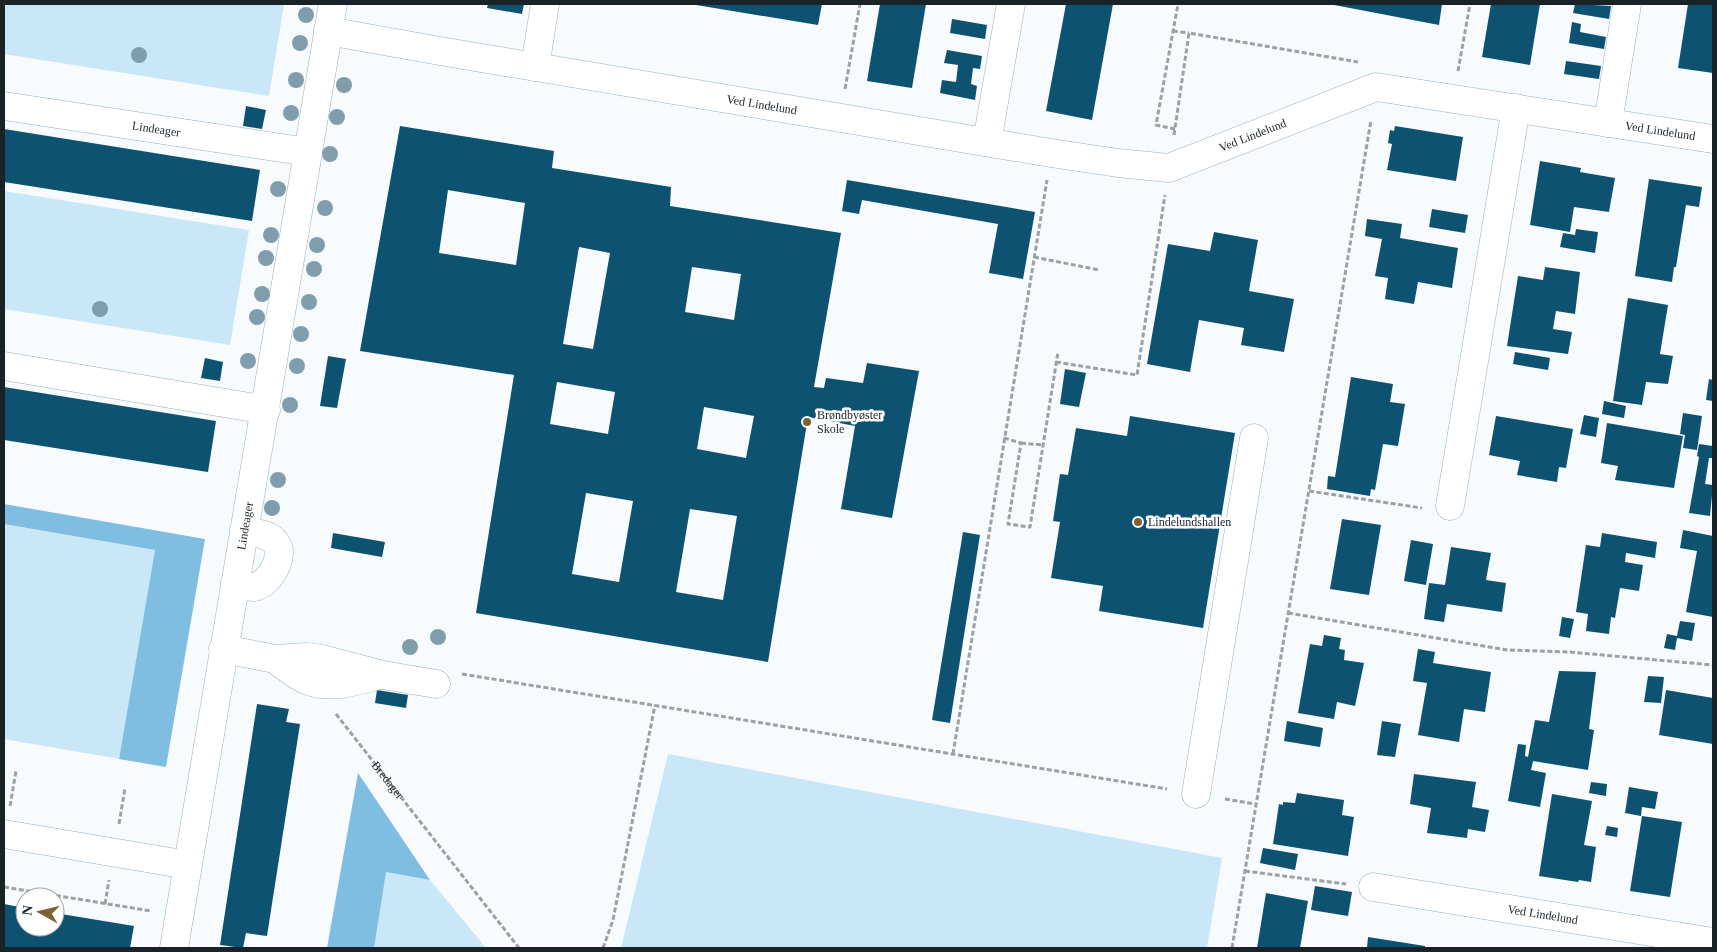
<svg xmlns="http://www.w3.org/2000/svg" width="1717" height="952" font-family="'Times New Roman',serif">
<rect width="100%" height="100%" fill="#f7fbfe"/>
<g fill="#cae7f8">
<polygon points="4,4 284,4 269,96 4,54"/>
<polygon points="4,191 249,230 230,345 4,309"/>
<polygon points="4,524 155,550 119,759 4,739"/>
<polygon points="668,754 1222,858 1207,948 621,948"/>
<polygon points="385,872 430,880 486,948 374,948"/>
</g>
<g fill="#7fbee0">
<polygon points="4,504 205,539 166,767 119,759 155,550 4,524"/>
<polygon points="358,773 430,880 386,872 374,948 327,948"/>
</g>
<g fill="#0d5270" fill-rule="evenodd">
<polygon points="488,4 524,4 522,14 487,8"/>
<polygon points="690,4 822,4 818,25"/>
<polygon points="880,4 926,4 912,88 867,81"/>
<polygon points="1066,4 1113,4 1092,120 1046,111"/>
<polygon points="1329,4 1442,4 1439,25"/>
<polygon points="1491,4 1540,4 1530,65 1482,57"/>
<polygon points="1575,4 1611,6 1609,19 1573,13"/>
<polygon points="1688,4 1713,4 1713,73 1678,68"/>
<polygon points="952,19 987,25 985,39 950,33"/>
<polygon points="1572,22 1581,24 1580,32 1606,37 1604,49 1569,43"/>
<polygon points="947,50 982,56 980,69 973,68 971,84 977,86 975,100 940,93 942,80 956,82 958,65 944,63"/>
<polygon points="1566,61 1601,66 1599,79 1564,74"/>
<polygon points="246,106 266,110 262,129 243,126"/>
<path d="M 400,126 L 554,151 L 552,168 L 671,187 L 670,206 L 841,233 L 814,387 L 824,388 L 826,378 L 863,383 L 867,363 L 919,371 L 892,518 L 841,509 L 855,426 L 808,417 L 768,662 L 476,613 L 514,375 L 360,351 ZM 448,190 L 525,203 L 516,265 L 439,253 ZM 579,247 L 610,253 L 593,349 L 563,344 ZM 692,267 L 741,274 L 734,320 L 685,312 ZM 557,382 L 615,392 L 608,434 L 550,424 ZM 704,407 L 754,416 L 746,458 L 697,449 ZM 586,493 L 633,501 L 619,582 L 572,574 ZM 690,509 L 737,516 L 723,600 L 676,592 Z"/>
<polygon points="1395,126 1463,137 1456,181 1387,170 1392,144 1388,143 1390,130 1394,131"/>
<polygon points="4,129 260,170 252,221 4,182"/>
<polygon points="1540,161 1581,168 1580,172 1615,178 1609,212 1574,207 1570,232 1530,225"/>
<polygon points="1649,179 1702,187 1699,207 1686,205 1676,267 1674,267 1672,282 1635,276"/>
<polygon points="847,180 1035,212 1023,279 989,273 998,224 862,200 859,214 842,211"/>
<polygon points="1432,209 1468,215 1465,233 1429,227"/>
<polygon points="1367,219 1402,224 1400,238 1458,248 1452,288 1418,282 1414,304 1385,299 1388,278 1375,276 1382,239 1365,236"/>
<polygon points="1576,229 1598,232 1595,253 1560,247 1563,233 1575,235"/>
<polygon points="1214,232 1258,240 1249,291 1294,299 1284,352 1241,345 1244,328 1199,320 1190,372 1147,364 1168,244 1210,251"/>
<polygon points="1545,267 1580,272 1575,314 1556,311 1553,329 1572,332 1568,354 1507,346 1518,276 1543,280"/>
<polygon points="1628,298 1668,305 1660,354 1673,356 1668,384 1646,382 1642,405 1613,401"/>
<polygon points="1515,352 1550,358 1548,370 1513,364"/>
<polygon points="328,356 346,359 337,408 320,406"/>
<polygon points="205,358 223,362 220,381 201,378"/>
<polygon points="1065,369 1086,373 1079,407 1060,404"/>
<polygon points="1351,377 1393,384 1390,402 1405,404 1398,446 1383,444 1375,490 1371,489 1370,496 1327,489 1328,476 1335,477"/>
<polygon points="1709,379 1713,380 1713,401 1706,400"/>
<polygon points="4,387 216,421 208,472 4,440"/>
<polygon points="1604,401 1626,406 1624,418 1602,414"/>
<polygon points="1683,413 1702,416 1697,450 1683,448 1685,435 1680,434"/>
<polygon points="1584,415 1599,418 1596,437 1580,434"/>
<polygon points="1130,416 1235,433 1203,628 1099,611 1103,586 1051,578 1060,522 1053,521 1060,474 1068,475 1076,428 1127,436"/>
<polygon points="1496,416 1573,429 1566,468 1559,467 1557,482 1517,475 1520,461 1489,455"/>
<polygon points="1607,423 1683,436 1674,488 1615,480 1618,466 1601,463"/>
<polygon points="1699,444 1713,446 1713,458 1709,458 1705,484 1713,485 1710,516 1689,513 1699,457 1697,456"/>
<polygon points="1342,519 1381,525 1369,595 1330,589"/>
<polygon points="1683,530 1713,536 1713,617 1686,612 1697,551 1680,548"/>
<polygon points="963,532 980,535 950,723 932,720"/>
<polygon points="333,533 385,542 382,557 331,548"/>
<polygon points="1602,533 1657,542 1655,558 1626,553 1625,562 1643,565 1639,591 1620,588 1615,618 1611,617 1609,634 1586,631 1588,614 1576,612 1586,545 1600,547"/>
<polygon points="1411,540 1433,544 1426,585 1404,581"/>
<polygon points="1451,547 1491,553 1486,580 1506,583 1502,612 1447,604 1444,622 1424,619 1429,583 1445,585"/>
<polygon points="1562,617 1574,619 1570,638 1559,636"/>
<polygon points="1680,621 1695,623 1692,641 1677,638 1675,650 1664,648 1667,634 1677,636"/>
<polygon points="1324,635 1341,638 1339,649 1345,650 1344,660 1364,663 1355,706 1337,702 1334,719 1298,713 1310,644 1322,646"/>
<polygon points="1418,649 1435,652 1433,663 1491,672 1485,712 1464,709 1459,742 1418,735 1427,683 1413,681"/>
<polygon points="1559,671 1596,672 1589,729 1594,730 1588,770 1533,761 1531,770 1546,773 1540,807 1508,801 1518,744 1526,745 1525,756 1528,757 1535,720 1549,722"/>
<polygon points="1648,676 1664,677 1661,703 1644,702"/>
<polygon points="377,690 408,695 406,708 375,703"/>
<polygon points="1666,690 1713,698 1713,744 1659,735"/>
<polygon points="257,704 289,709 286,722 300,724 267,936 246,933 243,948 220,945"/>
<polygon points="1287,721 1323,728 1320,747 1284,741"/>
<polygon points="1382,721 1401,724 1395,757 1377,755"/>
<polygon points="1414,774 1476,782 1472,807 1489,810 1485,832 1468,829 1467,838 1427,833 1431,808 1410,804"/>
<polygon points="1591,782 1607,784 1606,796 1589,793"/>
<polygon points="1629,787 1658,792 1655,809 1642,807 1641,816 1625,813"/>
<polygon points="1297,793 1344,800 1342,815 1354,817 1348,856 1273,844 1279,804 1283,805 1283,802 1295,803"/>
<polygon points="1552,794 1592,801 1584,845 1596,847 1591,882 1579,880 1578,882 1539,876"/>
<polygon points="1642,816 1682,822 1670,897 1630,891"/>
<polygon points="1607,826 1618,828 1617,837 1605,835"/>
<polygon points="1263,848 1298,854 1295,870 1260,863"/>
<polygon points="1315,886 1352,892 1348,916 1311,910"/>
<polygon points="1266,893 1308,901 1300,948 1257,948"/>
<polygon points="4,904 25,908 25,927 55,927 55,913 134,926 130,948 4,948"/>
<polygon points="1368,937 1425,946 1425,948 1367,948"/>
</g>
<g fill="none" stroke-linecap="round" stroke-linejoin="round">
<defs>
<g id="minor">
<path id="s2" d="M 328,31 L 440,51 L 1051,153 L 1118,163 L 1169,168 L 1376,87 L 1713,139"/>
<polyline points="535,67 545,4"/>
<path id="s3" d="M 4,106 L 308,152"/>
<polyline points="1608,123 1627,4"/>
<polyline points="987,142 1011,4"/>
<polyline points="4,366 266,410"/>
<polyline points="1450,506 1516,108"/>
<path d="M 235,584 C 241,585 248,587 254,587 C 269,585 286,556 276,543 C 270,534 255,533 244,530"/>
<polyline points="223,649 275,659 307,657 322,659 383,675 436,684"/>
<path d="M 275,659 C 284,666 294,674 304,679 C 328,691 356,681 380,675"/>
<polyline points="1196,794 1254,438"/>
<polyline points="4,834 188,865"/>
<path id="s4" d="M 1373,887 L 1713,942"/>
<path id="s5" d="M 174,948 L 333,4"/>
</g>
</defs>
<use href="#minor" stroke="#99afbc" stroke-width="29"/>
<g stroke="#9ba1a5" stroke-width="3" stroke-dasharray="5 2.5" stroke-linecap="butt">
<polyline points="1173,31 1189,33"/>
<polyline points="1458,71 1470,4"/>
<polyline points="845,89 860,4"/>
<polyline points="1175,129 1156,125 1178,4"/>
<polyline points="1174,135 1189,33 1358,62"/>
<polyline points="1034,257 1099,270"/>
<polyline points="1056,362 1137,375 1165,195"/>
<polyline points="1004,438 1021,443 1008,524 1030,527 1058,352"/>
<polyline points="1021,443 1043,445"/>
<polyline points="1309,491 1422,508"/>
<polyline points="1288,613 1507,650 1569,652 1713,665"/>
<polyline points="462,674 1167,789"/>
<path id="s1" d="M 336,714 L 519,948"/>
<polyline points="953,754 1047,180"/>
<polyline points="1225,799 1255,804"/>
<polyline points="10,806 16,771"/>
<polyline points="119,824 125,788"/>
<polyline points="1245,871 1346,884"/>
<polyline points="4,887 151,911"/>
<polyline points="105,904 109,880"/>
<polyline points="603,948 613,920 655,705"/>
<polyline points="1232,948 1371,120"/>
</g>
<use href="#minor" stroke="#fff" stroke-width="28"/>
</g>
<g fill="#809dac">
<circle cx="306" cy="15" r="8"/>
<circle cx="300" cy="43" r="8"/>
<circle cx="139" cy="55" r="8"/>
<circle cx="296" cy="80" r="8"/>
<circle cx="344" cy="85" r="8"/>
<circle cx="291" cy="113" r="8"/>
<circle cx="337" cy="117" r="8"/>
<circle cx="330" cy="154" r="8"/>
<circle cx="278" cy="189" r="8"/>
<circle cx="325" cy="208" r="8"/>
<circle cx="271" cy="235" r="8"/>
<circle cx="317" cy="245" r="8"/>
<circle cx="266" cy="258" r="8"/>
<circle cx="314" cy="269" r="8"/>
<circle cx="262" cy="294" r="8"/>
<circle cx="309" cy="302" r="8"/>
<circle cx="100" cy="309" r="8"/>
<circle cx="257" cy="317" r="8"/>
<circle cx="301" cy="334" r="8"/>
<circle cx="248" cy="361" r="8"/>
<circle cx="297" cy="366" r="8"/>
<circle cx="290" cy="405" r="8"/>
<circle cx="278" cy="480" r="8"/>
<circle cx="272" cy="508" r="8"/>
<circle cx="438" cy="637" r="8"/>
<circle cx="410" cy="647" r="8"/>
</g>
<g fill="#7b6334" stroke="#fff" stroke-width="2">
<circle cx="807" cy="422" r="5"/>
<circle cx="1138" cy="522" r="5"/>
</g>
<g text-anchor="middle" stroke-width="5" stroke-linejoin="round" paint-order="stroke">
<g font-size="12" fill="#192227" stroke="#fff">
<text dy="4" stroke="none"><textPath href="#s2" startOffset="440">Ved Lindelund</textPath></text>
<text dy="4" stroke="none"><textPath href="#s3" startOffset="154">Lindeager</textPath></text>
<text dy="4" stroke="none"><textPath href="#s2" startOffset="1362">Ved Lindelund</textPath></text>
<text dy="4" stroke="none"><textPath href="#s2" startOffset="942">Ved Lindelund</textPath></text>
<text dy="4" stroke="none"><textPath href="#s5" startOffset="428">Lindeager</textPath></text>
<text dy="4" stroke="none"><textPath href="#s1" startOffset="84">Bredager</textPath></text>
<text dy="4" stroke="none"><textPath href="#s4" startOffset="172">Ved Lindelund</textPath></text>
</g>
<g font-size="12" fill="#192227" stroke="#fff" text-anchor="start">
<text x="817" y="419">Brøndbyøster<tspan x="817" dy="14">Skole</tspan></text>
<text x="1148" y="526">Lindelundshallen</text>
</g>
</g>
<rect width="1717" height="952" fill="none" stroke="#192227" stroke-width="10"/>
<g transform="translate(40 912) rotate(278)"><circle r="24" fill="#ffffff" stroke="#a3a7a9"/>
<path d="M0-4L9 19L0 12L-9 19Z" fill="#7b6334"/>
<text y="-8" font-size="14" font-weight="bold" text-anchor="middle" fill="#192227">N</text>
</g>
</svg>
